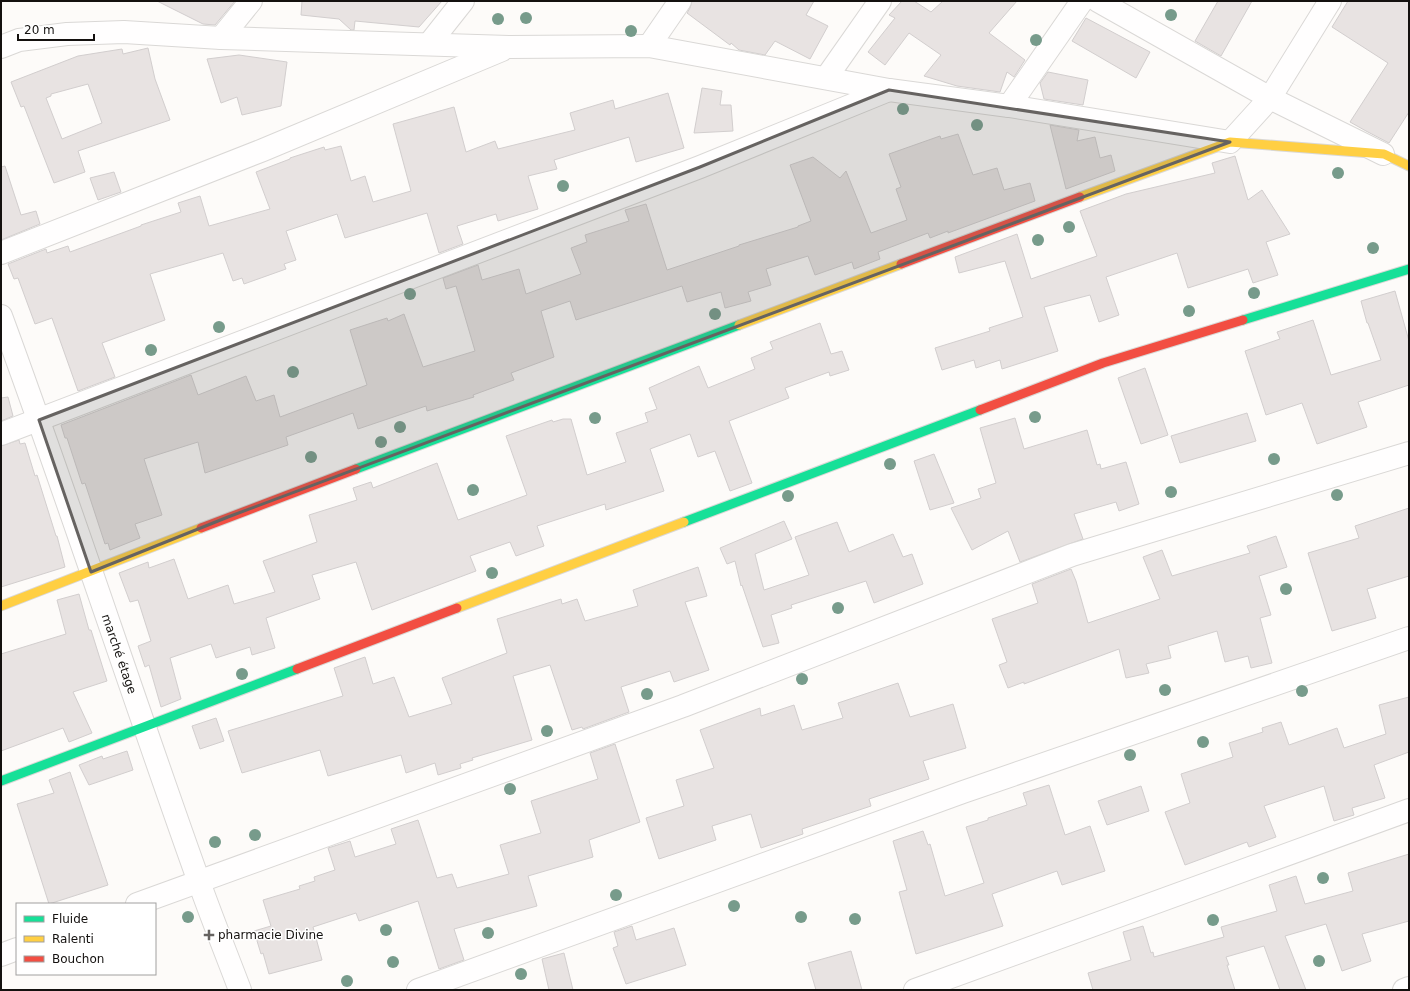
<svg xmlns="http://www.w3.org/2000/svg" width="1410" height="991" font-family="'DejaVu Sans',sans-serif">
<rect width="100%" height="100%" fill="#fdfbf9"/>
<g fill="#e8e3e2" stroke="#d2cece" fill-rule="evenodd">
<polygon points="157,1 235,1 215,25 203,24"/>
<polygon points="302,1 442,1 419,27 355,21 354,30 351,30 339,19 301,15"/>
<polygon points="692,1 814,1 806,15 828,26 810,59 775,41 765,55 739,50 731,43 730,45 687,13 690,8"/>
<polygon points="902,1 914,1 931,12 943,1 1017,1 989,33 1025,60 1014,77 1007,72 1000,92 957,86 924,76 941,55 909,33 885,65 868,52 895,18 889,15"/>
<polygon points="1218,1 1252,1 1221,56 1195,41"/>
<polygon points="1348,1 1409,1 1409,112 1389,143 1366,131 1350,122 1388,63 1332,27"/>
<polygon points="1086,18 1150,52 1136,78 1072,41"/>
<path d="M 148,48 L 155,79 L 170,120 L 78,151 L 85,172 L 54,183 L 24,106 L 21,107 L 11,82 L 78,56 L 122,49 L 123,54 ZM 88,84 L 102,123 L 62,139 L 46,98 L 51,96 L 51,94 Z"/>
<polygon points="239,55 287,62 281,106 242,115 237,97 221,103 207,59"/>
<polygon points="1048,72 1088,80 1083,105 1044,99 1040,83"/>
<polygon points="702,88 722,91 720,105 731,105 733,131 694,133"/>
<polygon points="668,93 684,148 636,162 629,137 554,160 557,169 528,176 538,209 498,221 496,214 457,226 463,244 439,253 427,213 345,238 337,214 286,231 296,260 284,264 286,269 244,284 242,278 233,281 223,253 150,274 165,320 102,343 115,377 78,391 52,318 35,324 18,278 14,279 8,264 46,249 47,253 68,246 70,252 141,226 141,225 181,212 178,203 200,196 209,226 270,209 256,172 290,159 290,158 324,147 325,150 341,146 351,181 365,176 373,202 411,191 393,124 454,107 466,152 495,141 498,149 575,130 570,113 613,100 615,109"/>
<polygon points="1050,125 1079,130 1077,141 1095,137 1100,158 1111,155 1115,171 1066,189"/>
<polygon points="958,134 973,175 997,168 1004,190 1030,183 1035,201 948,233 948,231 930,238 928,233 878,252 880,259 854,269 852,262 815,275 808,256 766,269 771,285 748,292 751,301 725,308 721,292 687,302 682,286 576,320 570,301 541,311 554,357 511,373 514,380 473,395 474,397 427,411 426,406 358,429 353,413 286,437 288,445 205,473 198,442 144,459 162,515 135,524 140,538 110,550 108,543 105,544 85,483 82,484 67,438 65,438 61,425 191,375 198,395 246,376 256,401 274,395 280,417 367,385 350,330 387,318 388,321 404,314 423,367 475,351 456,286 446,289 443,278 478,265 482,280 519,269 526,294 581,274 571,248 587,242 585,235 629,221 625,210 646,204 667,270 739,246 739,245 798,227 798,226 811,221 790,165 813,157 840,178 846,171 871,233 907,220 896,189 901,187 889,154 940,136 941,139"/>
<polygon points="1235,156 1248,200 1262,190 1290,234 1266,242 1278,275 1253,283 1248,269 1188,288 1177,253 1106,277 1119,315 1099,322 1090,295 1044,307 1058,351 1002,369 1000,360 976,368 974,360 942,370 935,348 990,331 989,328 1023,317 1005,261 959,273 955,257 1017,234 1031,279 1097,256 1080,211 1126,194 1215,173 1212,163"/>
<polygon points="5,166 21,215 36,211 40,224 1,240 1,167"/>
<polygon points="114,172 121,192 98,200 90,178"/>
<polygon points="1395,291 1409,341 1409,385 1358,402 1367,427 1317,444 1302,403 1266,415 1245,351 1280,339 1277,332 1313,320 1331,375 1381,360 1368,323 1367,323 1361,301"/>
<polygon points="820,323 831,354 842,351 849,370 830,376 829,372 785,388 789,398 729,421 752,483 730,491 715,451 698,457 690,434 650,449 664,491 606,510 605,504 537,526 544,546 516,556 510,542 470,556 476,571 372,610 356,562 312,575 320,599 266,618 275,648 252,655 250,647 216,658 211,644 170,658 181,699 161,707 149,665 145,667 138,646 151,641 138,600 130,602 119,573 148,562 149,568 174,559 188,599 228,585 234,604 275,592 263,561 317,542 309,515 357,500 353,488 371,482 373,488 437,463 458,520 527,495 506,436 552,420 553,422 563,419 571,419 587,475 626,462 616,433 648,422 645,413 657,409 649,388 699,366 708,388 755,369 751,358 773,349 770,342"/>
<polygon points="1145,368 1168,435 1141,444 1118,378"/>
<polygon points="8,397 13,416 1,421 1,398"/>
<polygon points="1247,413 1256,441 1180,463 1171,436"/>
<polygon points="1015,418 1024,449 1087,430 1097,465 1100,464 1101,469 1126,462 1139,504 1119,511 1116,502 1074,514 1083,539 1020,562 1008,531 972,550 951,508 981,498 978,489 996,483 980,428"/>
<polygon points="19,440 20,444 25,443 35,476 37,475 56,536 57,536 65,567 1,587 1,446"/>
<polygon points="934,454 954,503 930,510 914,461"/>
<polygon points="1409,508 1409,576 1367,589 1376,618 1332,631 1308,553 1359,538 1355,526"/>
<polygon points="784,521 792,539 755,554 764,590 809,575 795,537 837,522 849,552 893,534 903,557 912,554 923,584 874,603 866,581 791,605 792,608 771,615 779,643 763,647 742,585 741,586 735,561 727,564 720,548"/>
<polygon points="1276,536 1287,567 1259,576 1271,615 1260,618 1272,663 1251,668 1248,656 1225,662 1217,631 1168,646 1171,658 1146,664 1149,673 1126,678 1119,649 1024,684 1024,682 1008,688 999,665 1007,662 992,619 1038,603 1032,584 1071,569 1076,581 1088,623 1160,599 1143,557 1162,550 1172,576 1250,553 1247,546"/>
<polygon points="698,567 707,596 685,602 709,670 674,682 670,671 621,687 629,712 583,729 582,727 572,730 550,665 513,676 532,740 472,758 473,760 460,764 461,768 438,775 435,763 406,773 401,755 328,776 320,750 242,773 228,731 343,696 334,668 365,657 373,684 394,677 409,717 452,704 442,678 507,653 497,619 561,599 562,604 577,599 585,621 638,606 633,590"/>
<polygon points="79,594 89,630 91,630 107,681 73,692 92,733 69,742 63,728 1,751 1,654 66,634 57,600"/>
<polygon points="898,683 910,717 953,704 966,748 923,761 929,779 869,799 871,806 802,829 803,834 761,848 751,814 712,826 716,840 659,859 646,818 684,806 676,780 714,768 700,730 760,708 761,716 794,705 802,730 843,718 838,703"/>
<polygon points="1409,697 1409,752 1374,765 1385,798 1352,808 1354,815 1334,821 1324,786 1264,806 1276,837 1249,847 1247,842 1185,865 1165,812 1190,803 1181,774 1233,757 1229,743 1263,732 1262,728 1281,722 1289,745 1337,728 1344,748 1386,734 1379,705"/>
<polygon points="216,718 224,741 200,749 192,726"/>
<polygon points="615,744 640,822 589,840 593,857 528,876 537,906 454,929 464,960 439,969 418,901 359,921 356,913 313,927 322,960 269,974 263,953 261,954 254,931 271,926 263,900 300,889 299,886 315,881 314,877 335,870 328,848 350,841 355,857 396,844 391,829 418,820 437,878 452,874 457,888 509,874 500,845 541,833 531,801 598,779 590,753"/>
<polygon points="127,751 133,770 89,785 79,765 102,756 103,759"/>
<polygon points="70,772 108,885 49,904 17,804 54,793 49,780"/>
<polygon points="1049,785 1065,835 1090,826 1105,871 1062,885 1057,871 992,894 1003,926 916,954 899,892 907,890 893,841 923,831 928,845 930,844 945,896 984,883 966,827 988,820 988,818 1027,805 1023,793"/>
<polygon points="1141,786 1149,811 1107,825 1098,801"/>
<polygon points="1409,854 1409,921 1362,934 1371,961 1342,971 1326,924 1285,936 1306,990 1280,990 1264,946 1226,957 1229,965 1227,965 1235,990 1093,990 1088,973 1131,960 1123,932 1143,926 1151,953 1153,952 1154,957 1224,937 1221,927 1277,911 1269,885 1296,876 1305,904 1353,891 1348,873"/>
<polygon points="632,926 636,940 674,928 686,965 626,984 613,948 618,946 614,932"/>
<polygon points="851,951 862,990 816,990 808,963"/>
<polygon points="564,953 573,990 549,990 542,959"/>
</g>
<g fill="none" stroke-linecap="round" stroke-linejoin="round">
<defs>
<g id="street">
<polyline points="1098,1 1270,98 1383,154"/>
<polyline points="221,38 251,1"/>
<polyline points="429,44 463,1"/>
<polyline points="649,46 680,1"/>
<polyline points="1,47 19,40 67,34 124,32 221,38 509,47 649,46 889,90 1009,106 1230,142 1270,98 1330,1"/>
<polyline points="826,78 880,1"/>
<polyline points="1009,106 1082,1"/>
<polyline points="1,253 263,150 502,50"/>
<path d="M 1,316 C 70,503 131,692 198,879 C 211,916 226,953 240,990"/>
<polyline points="1,434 700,167 889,90"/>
<polyline points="137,904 683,706 1072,555 1409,453"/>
<polyline points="1,955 17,949"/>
<polyline points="418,990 963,792 1409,638"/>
<polyline points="915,990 1409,810"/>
<polyline points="1404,990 1409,988"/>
</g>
<g id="fast">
<polyline points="1243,320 1409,269"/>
<polyline points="356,469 739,325"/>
<polyline points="684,522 980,410"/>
<polyline points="1,781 297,669"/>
</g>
<g id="slow">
<polyline points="1080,197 1230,142 1384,154 1409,166"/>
<polyline points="739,325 901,264"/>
<polyline points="1,606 201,528"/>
<polyline points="457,608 684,522"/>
</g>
<g id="jam">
<polyline points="901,264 1080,197"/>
<polyline points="980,410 1103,363 1243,320"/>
<polyline points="201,528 356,469"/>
<polyline points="297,669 457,608"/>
</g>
</defs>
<use href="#street" stroke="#dad8d6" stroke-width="24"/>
<use href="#fast" stroke="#dad8d6" stroke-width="11"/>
<use href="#slow" stroke="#dad8d6" stroke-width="11"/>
<use href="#jam" stroke="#dad8d6" stroke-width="11"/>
<use href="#street" stroke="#fffefe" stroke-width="22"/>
<use href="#fast" stroke="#16e098" stroke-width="9"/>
<use href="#slow" stroke="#ffcf43" stroke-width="9"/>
<use href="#jam" stroke="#f24e42" stroke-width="9"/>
</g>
<g fill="#779b8b">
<circle cx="1171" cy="15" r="6"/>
<circle cx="526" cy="18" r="6"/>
<circle cx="498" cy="19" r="6"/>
<circle cx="631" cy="31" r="6"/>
<circle cx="1036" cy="40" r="6"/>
<circle cx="903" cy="109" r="6"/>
<circle cx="977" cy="125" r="6"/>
<circle cx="1338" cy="173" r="6"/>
<circle cx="563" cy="186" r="6"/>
<circle cx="1069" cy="227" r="6"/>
<circle cx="1038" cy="240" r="6"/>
<circle cx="1373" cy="248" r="6"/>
<circle cx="1254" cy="293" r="6"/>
<circle cx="410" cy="294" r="6"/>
<circle cx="1189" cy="311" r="6"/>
<circle cx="715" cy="314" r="6"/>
<circle cx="219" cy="327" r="6"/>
<circle cx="151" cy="350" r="6"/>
<circle cx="293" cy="372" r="6"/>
<circle cx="1035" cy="417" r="6"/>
<circle cx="595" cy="418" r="6"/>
<circle cx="400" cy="427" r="6"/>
<circle cx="381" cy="442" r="6"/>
<circle cx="311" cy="457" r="6"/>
<circle cx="1274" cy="459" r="6"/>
<circle cx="890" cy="464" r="6"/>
<circle cx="473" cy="490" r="6"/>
<circle cx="1171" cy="492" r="6"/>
<circle cx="1337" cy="495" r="6"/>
<circle cx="788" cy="496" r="6"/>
<circle cx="492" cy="573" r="6"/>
<circle cx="1286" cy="589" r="6"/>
<circle cx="838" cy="608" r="6"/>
<circle cx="242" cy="674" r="6"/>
<circle cx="802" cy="679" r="6"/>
<circle cx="1165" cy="690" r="6"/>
<circle cx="1302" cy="691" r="6"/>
<circle cx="647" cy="694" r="6"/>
<circle cx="547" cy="731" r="6"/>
<circle cx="1203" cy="742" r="6"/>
<circle cx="1130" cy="755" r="6"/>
<circle cx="510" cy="789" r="6"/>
<circle cx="255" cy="835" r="6"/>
<circle cx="215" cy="842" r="6"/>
<circle cx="1323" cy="878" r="6"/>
<circle cx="616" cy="895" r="6"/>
<circle cx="734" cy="906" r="6"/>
<circle cx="188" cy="917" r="6"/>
<circle cx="801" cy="917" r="6"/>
<circle cx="855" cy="919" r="6"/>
<circle cx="1213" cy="920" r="6"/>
<circle cx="386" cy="930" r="6"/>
<circle cx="488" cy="933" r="6"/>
<circle cx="1319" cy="961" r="6"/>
<circle cx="393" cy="962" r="6"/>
<circle cx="521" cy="974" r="6"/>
<circle cx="347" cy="981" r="6"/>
</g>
<path fill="#666361" fill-opacity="0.2" stroke="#666361" stroke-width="3" stroke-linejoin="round" d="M 889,90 L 1230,142 L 228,517 L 91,572 L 39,420 L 700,167 Z"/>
<path fill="#666361" stroke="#fff" stroke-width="1.5" d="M207 929h4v4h4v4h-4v4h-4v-4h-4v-4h4z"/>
<g text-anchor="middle" stroke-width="3" stroke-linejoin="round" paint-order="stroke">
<g font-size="12" fill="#14110f" stroke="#fff">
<text transform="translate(119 654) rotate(71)" y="4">marché étage</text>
</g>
<g font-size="12" fill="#14110f" stroke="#fff" text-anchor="start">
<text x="218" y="939">pharmacie Divine</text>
</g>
</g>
<rect width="1410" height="991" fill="none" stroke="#14110f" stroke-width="4"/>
<rect x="16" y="903" width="140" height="72" fill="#ffffff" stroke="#a1a09f"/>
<rect x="24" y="916" width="20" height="6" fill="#16e098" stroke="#a1a09f"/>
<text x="52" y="923" font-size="12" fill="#14110f">Fluide</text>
<rect x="24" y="936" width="20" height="6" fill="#ffcf43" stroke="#a1a09f"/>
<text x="52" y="943" font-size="12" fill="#14110f">Ralenti</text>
<rect x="24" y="956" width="20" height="6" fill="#f24e42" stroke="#a1a09f"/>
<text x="52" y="963" font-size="12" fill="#14110f">Bouchon</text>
<path d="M18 34v6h76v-6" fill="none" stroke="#14110f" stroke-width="2"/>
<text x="24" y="34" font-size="12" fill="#14110f" stroke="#ffffff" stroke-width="3" paint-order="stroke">20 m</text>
</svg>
